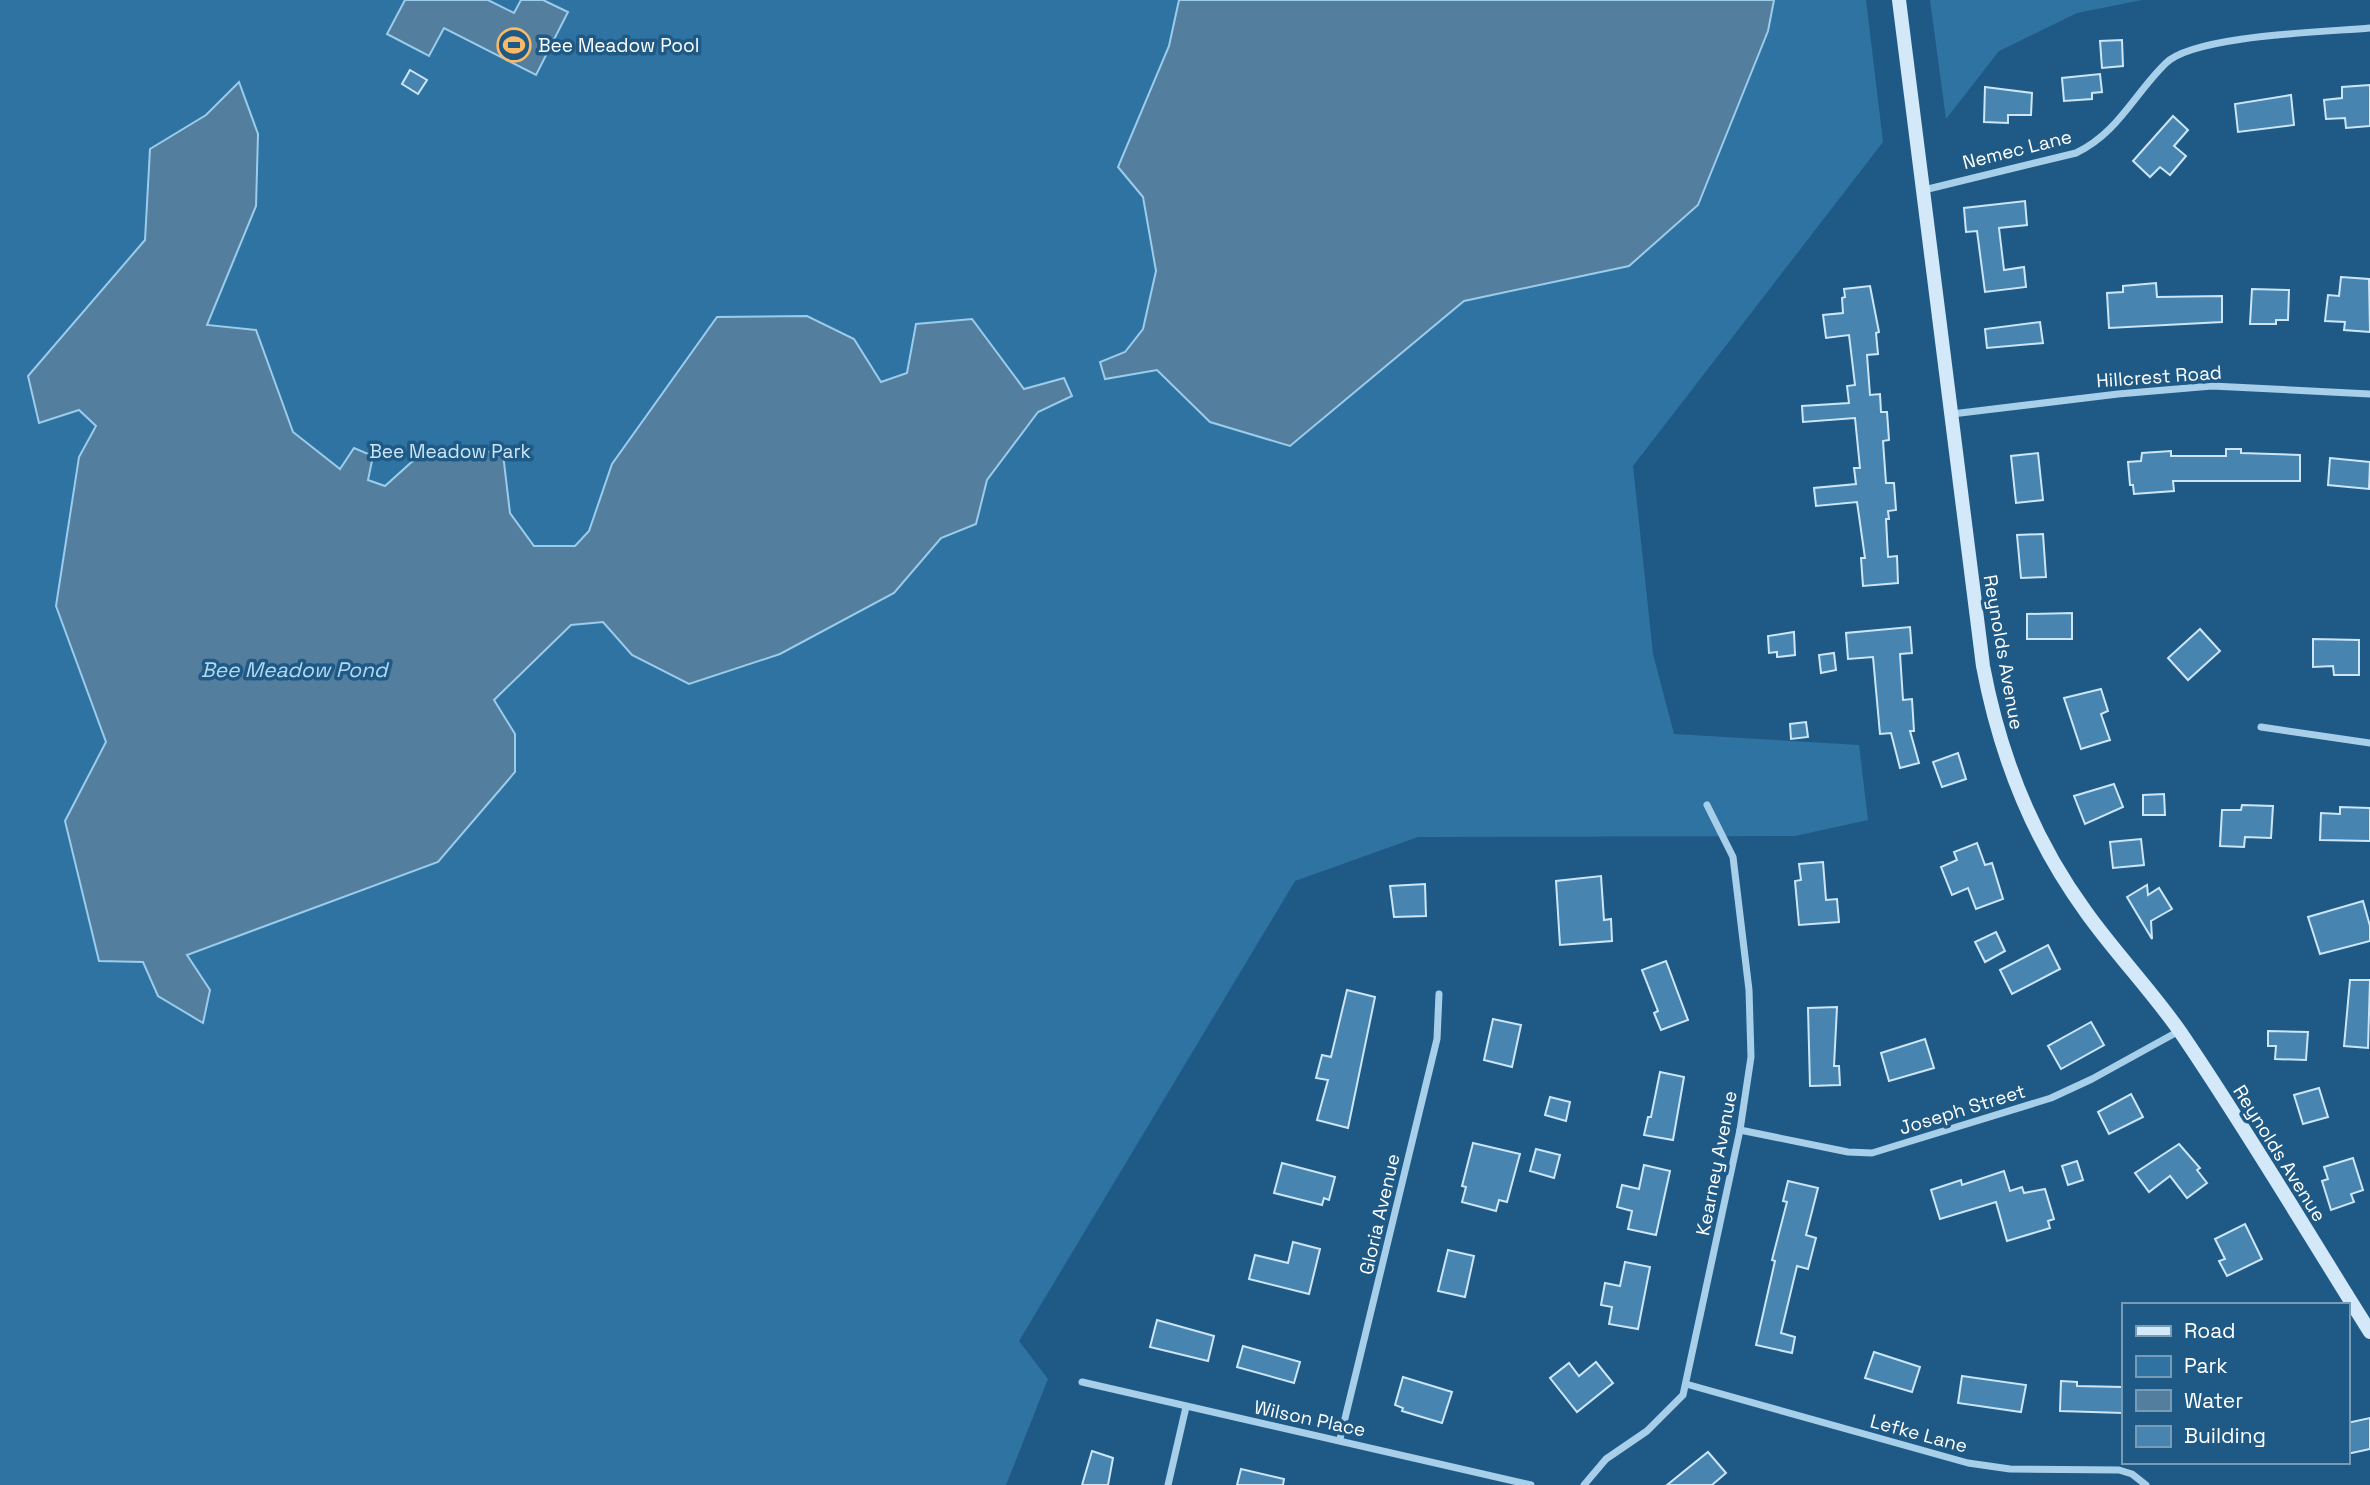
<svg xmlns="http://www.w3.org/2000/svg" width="2370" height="1485" font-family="'Space Grotesk',sans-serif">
<rect width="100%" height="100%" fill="#1f5a86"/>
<g fill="#2f73a3">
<polygon points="0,0 1866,0 1883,142 1633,466 1653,654 1674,734 1859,745 1868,820 1795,836 1418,837 1295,881 1019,1341 1048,1379 1006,1485 0,1485"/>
<polygon points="1930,0 2142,0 2077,13 1999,51 1946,119"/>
</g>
<g fill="#547e9d" stroke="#9bccec" stroke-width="2">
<polygon points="405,0 488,0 514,13 521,0 543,0 568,12 536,75 444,28 429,56 387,34"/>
<polygon points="1179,0 1774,0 1768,31 1698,205 1629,266 1464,301 1290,446 1210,422 1157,370 1105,379 1100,362 1125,352 1143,329 1156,271 1143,197 1118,167 1169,46"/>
<polygon points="239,82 258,134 256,206 207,325 256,330 293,432 340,469 354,448 373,456 368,480 385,486 415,459 456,446 503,454 510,513 534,546 575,546 589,531 612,464 717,317 807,316 854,339 881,382 907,373 916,324 972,319 1024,389 1064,378 1072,396 1038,412 987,480 976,524 941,538 894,593 780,654 689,684 632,655 603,622 571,625 494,700 515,734 515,772 438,862 187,955 210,990 203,1023 158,996 143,962 99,961 65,821 106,742 56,606 79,457 96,426 79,410 39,423 28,376 145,240 150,149 206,115"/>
</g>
<g fill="#4784af" stroke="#cce6f8" stroke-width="2">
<polygon points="2122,40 2123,66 2102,68 2100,41"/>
<polygon points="410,70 427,80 418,94 402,84"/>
<polygon points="2100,74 2102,92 2092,93 2092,99 2064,101 2062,78"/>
<polygon points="2370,85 2370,126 2346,128 2345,118 2326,119 2324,100 2342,98 2342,87"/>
<polygon points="1985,87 2032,93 2031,115 2008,115 2008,123 1984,122"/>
<polygon points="2291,95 2294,125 2238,132 2235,104"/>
<polygon points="2173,116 2188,130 2174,146 2186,156 2170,175 2160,167 2150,177 2133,161"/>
<polygon points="2025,201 2027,225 1999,228 2004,270 2024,267 2026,287 1985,292 1977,231 1966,232 1964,208"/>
<polygon points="2341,277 2369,279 2370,332 2344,330 2345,322 2325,321 2328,295 2339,296"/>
<polygon points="2156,283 2157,297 2222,296 2222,322 2109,328 2107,293 2123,292 2123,286"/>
<polygon points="1870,286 1879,332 1876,333 1878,354 1867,355 1870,395 1880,394 1881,412 1887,412 1889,440 1883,441 1886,483 1894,483 1896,510 1888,511 1889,519 1886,519 1888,557 1897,556 1898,583 1863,586 1861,558 1865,558 1857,502 1816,506 1814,488 1856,484 1854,468 1860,468 1855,418 1803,422 1802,406 1849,403 1847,386 1855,385 1849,335 1826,338 1823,315 1843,313 1842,298 1845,297 1844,289"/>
<polygon points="2252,289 2289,290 2288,320 2276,320 2276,324 2250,324"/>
<polygon points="2040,322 2043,343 1987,348 1985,329"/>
<polygon points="2226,449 2241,449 2241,453 2300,455 2300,481 2173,481 2174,491 2134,494 2133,485 2130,485 2128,462 2141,461 2142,453 2171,451 2171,456 2226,456"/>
<polygon points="2038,453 2043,500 2016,503 2011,456"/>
<polygon points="2330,458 2370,462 2369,489 2328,485"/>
<polygon points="2043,534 2046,577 2021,578 2017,535"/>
<polygon points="2072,613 2072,639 2027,639 2027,614"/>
<polygon points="1910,627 1912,653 1900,654 1903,700 1912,699 1914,731 1910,731 1919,763 1900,768 1891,733 1880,734 1873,657 1848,659 1846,633"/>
<polygon points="2200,629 2220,651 2188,680 2168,658"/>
<polygon points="1794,632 1795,655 1777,657 1777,652 1769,653 1768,636"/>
<polygon points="2313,639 2359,640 2359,675 2334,675 2333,666 2313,667"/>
<polygon points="1834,653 1836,670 1821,673 1819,655"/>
<polygon points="2101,689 2108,711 2101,714 2110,740 2081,749 2064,698"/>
<polygon points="1806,722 1808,737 1791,739 1790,724"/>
<polygon points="1958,753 1966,779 1942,787 1933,762"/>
<polygon points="2114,784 2123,807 2085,824 2074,796"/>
<polygon points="2164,794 2165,815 2143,815 2143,795"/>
<polygon points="2242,805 2273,806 2271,838 2245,837 2244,847 2220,846 2222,810 2241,810"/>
<polygon points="2340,807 2370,808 2370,841 2320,840 2321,813 2340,814"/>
<polygon points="2141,839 2144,865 2113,868 2110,842"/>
<polygon points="1977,843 1985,865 1992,863 2003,899 1976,909 1968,888 1952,895 1941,867 1957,860 1954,852"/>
<polygon points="1823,862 1826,900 1837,899 1839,922 1799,925 1795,881 1801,880 1799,864"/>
<polygon points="1601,876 1604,920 1611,919 1612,941 1560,945 1556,881"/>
<polygon points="1425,884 1426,916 1394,917 1390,886"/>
<polygon points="2147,885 2148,895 2159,888 2172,909 2151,921 2152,939 2127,897"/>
<polygon points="2363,901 2370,926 2370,941 2320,954 2308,917"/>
<polygon points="1996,932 2005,951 1985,962 1975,942"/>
<polygon points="2048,945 2060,969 2012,994 2000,970"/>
<polygon points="1666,961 1688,1020 1661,1030 1654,1013 1658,1011 1642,970"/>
<polygon points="2350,980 2370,980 2368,1048 2344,1046"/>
<polygon points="1347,990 1375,997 1348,1128 1317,1120 1328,1080 1316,1078 1322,1055 1331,1057"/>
<polygon points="1837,1007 1834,1066 1839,1066 1840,1085 1810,1086 1808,1008"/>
<polygon points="1493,1019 1521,1025 1512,1067 1484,1060"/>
<polygon points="2091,1022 2104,1045 2061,1069 2048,1046"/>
<polygon points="2268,1031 2308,1032 2306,1060 2275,1059 2276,1046 2268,1046"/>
<polygon points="1925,1039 1934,1068 1889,1081 1881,1053"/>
<polygon points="1660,1072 1684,1077 1673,1140 1644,1135 1648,1117 1651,1117"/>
<polygon points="2319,1088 2328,1117 2303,1124 2294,1095"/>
<polygon points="2131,1094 2143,1117 2109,1134 2098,1112"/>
<polygon points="1550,1097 1570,1102 1566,1121 1545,1115"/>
<polygon points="1473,1143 1520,1154 1507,1202 1499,1200 1496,1211 1462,1202 1466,1187 1462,1186"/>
<polygon points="2179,1144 2200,1168 2197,1170 2207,1183 2187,1198 2170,1176 2149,1192 2135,1173"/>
<polygon points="1536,1149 1560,1155 1554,1178 1530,1171"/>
<polygon points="2353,1158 2363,1190 2351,1194 2354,1202 2331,1210 2322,1181 2328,1179 2324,1167"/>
<polygon points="2077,1161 2083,1180 2068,1185 2062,1166"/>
<polygon points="1282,1163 1335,1177 1329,1200 1324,1198 1322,1205 1274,1193"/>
<polygon points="1644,1165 1670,1171 1656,1235 1628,1229 1632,1211 1617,1207 1622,1185 1639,1189"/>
<polygon points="2004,1171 2010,1191 2022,1187 2024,1193 2045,1189 2054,1219 2048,1221 2050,1228 2007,1241 1996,1202 1940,1219 1931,1190 1961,1180 1962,1185"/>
<polygon points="1788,1181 1818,1188 1806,1235 1816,1238 1808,1269 1797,1266 1781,1333 1795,1337 1792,1353 1756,1345 1775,1261 1772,1260 1787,1202 1783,1201"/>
<polygon points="2245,1224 2262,1259 2227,1276 2219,1261 2225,1259 2215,1239"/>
<polygon points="1293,1242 1320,1249 1309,1294 1249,1279 1255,1255 1288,1263"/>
<polygon points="1448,1250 1474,1256 1465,1297 1438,1291"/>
<polygon points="1625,1262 1650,1267 1638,1329 1609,1324 1612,1307 1601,1305 1605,1283 1620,1286"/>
<polygon points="1157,1320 1214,1336 1208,1361 1150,1347"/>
<polygon points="1243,1346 1300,1362 1294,1383 1237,1367"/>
<polygon points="1874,1352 1920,1367 1912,1392 1865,1378"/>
<polygon points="1596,1362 1613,1383 1577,1412 1550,1378 1569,1363 1579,1376"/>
<polygon points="1962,1376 2026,1385 2021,1412 1958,1403"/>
<polygon points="1403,1377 1452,1392 1442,1423 1402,1411 1403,1408 1395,1405"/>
<polygon points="2061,1381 2077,1382 2077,1386 2123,1387 2123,1413 2060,1411"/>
<polygon points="2370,1418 2370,1449 2347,1454 2347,1423"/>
<polygon points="1092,1451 1113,1458 1108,1485 1082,1485"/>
<polygon points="1708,1452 1726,1473 1712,1485 1667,1485"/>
<polygon points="1241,1469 1284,1479 1283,1485 1237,1485"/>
</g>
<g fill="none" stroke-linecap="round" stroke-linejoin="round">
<g stroke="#a8cfea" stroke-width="7">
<path d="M 1924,190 L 2076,153 C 2118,133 2134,94 2166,63 C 2195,35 2326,32 2370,28"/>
<polyline points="1952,414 2118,394 2212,386 2370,394"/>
<polyline points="2261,727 2370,743"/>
<polyline points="1740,1130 1848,1152 1872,1153 2051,1098 2092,1079 2179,1031"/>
<polyline points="1082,1382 1531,1485"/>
<polyline points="1686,1384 1968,1463 2010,1469 2119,1470 2132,1474 2146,1485"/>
<polyline points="1340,1439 1437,1039 1439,994"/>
<polyline points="1168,1485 1186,1407"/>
<polyline points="1584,1485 1606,1459 1647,1431 1683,1395 1740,1130 1751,1057 1749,990 1733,857 1707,805"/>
</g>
<path stroke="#d3e8f8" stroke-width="14" d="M 1899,0 L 1983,666 C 2000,756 2032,838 2086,912 C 2116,954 2152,991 2181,1033 C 2247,1130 2307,1232 2370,1332"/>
</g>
<defs>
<symbol id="stadium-ring" viewBox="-11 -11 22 22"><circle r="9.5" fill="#1f5a86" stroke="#f9ba68" stroke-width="1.5"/><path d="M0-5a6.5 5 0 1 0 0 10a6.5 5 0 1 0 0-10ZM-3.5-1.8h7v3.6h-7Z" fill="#f9ba68"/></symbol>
</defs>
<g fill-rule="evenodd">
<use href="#stadium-ring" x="495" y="26" width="38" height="38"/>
</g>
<g text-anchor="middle" stroke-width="7" stroke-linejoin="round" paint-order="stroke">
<g font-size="19" fill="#fff" stroke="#1f5a86" text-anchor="start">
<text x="538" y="52">Bee Meadow Pool</text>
</g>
<g font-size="19" fill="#fff" stroke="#1f5a86">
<text transform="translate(2017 149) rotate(-14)" y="7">Nemec Lane</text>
<text transform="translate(2159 376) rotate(-4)" y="7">Hillcrest Road</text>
<text transform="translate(2004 652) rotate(80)" y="7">Reynolds Avenue</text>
<text transform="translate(1962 1109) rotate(-17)" y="7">Joseph Street</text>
<text transform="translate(2280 1153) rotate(58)" y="7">Reynolds Avenue</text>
<text transform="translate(1716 1163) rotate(-79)" y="7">Kearney Avenue</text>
<text transform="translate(1379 1214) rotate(-77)" y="7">Gloria Avenue</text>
<text transform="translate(1310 1418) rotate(12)" y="7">Wilson Place</text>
<text transform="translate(1919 1433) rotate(15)" y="7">Lefke Lane</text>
</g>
<g font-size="19" fill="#cce6f8" stroke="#1f5a86">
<text x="450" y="458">Bee Meadow Park</text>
</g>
<g font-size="21" font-style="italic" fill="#b3d9f2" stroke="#1f5a86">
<text x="294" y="677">Bee Meadow Pond</text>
</g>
</g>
<rect x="2122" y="1303" width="228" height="161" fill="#1f5a86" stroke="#799cb6" stroke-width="2"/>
<rect x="2136" y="1326" width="35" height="10" fill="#d3e8f8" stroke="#799cb6" stroke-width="2"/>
<text x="2184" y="1338" font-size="21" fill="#ffffff">Road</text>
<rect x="2136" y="1356" width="35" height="21" fill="#2f73a3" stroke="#799cb6" stroke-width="2"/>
<text x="2184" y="1373" font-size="21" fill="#ffffff">Park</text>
<rect x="2136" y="1390" width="35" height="21" fill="#547e9d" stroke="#799cb6" stroke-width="2"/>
<text x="2184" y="1408" font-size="21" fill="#ffffff">Water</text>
<rect x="2136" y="1426" width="35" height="21" fill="#4784af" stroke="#799cb6" stroke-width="2"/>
<text x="2184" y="1443" font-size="21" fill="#ffffff">Building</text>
</svg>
